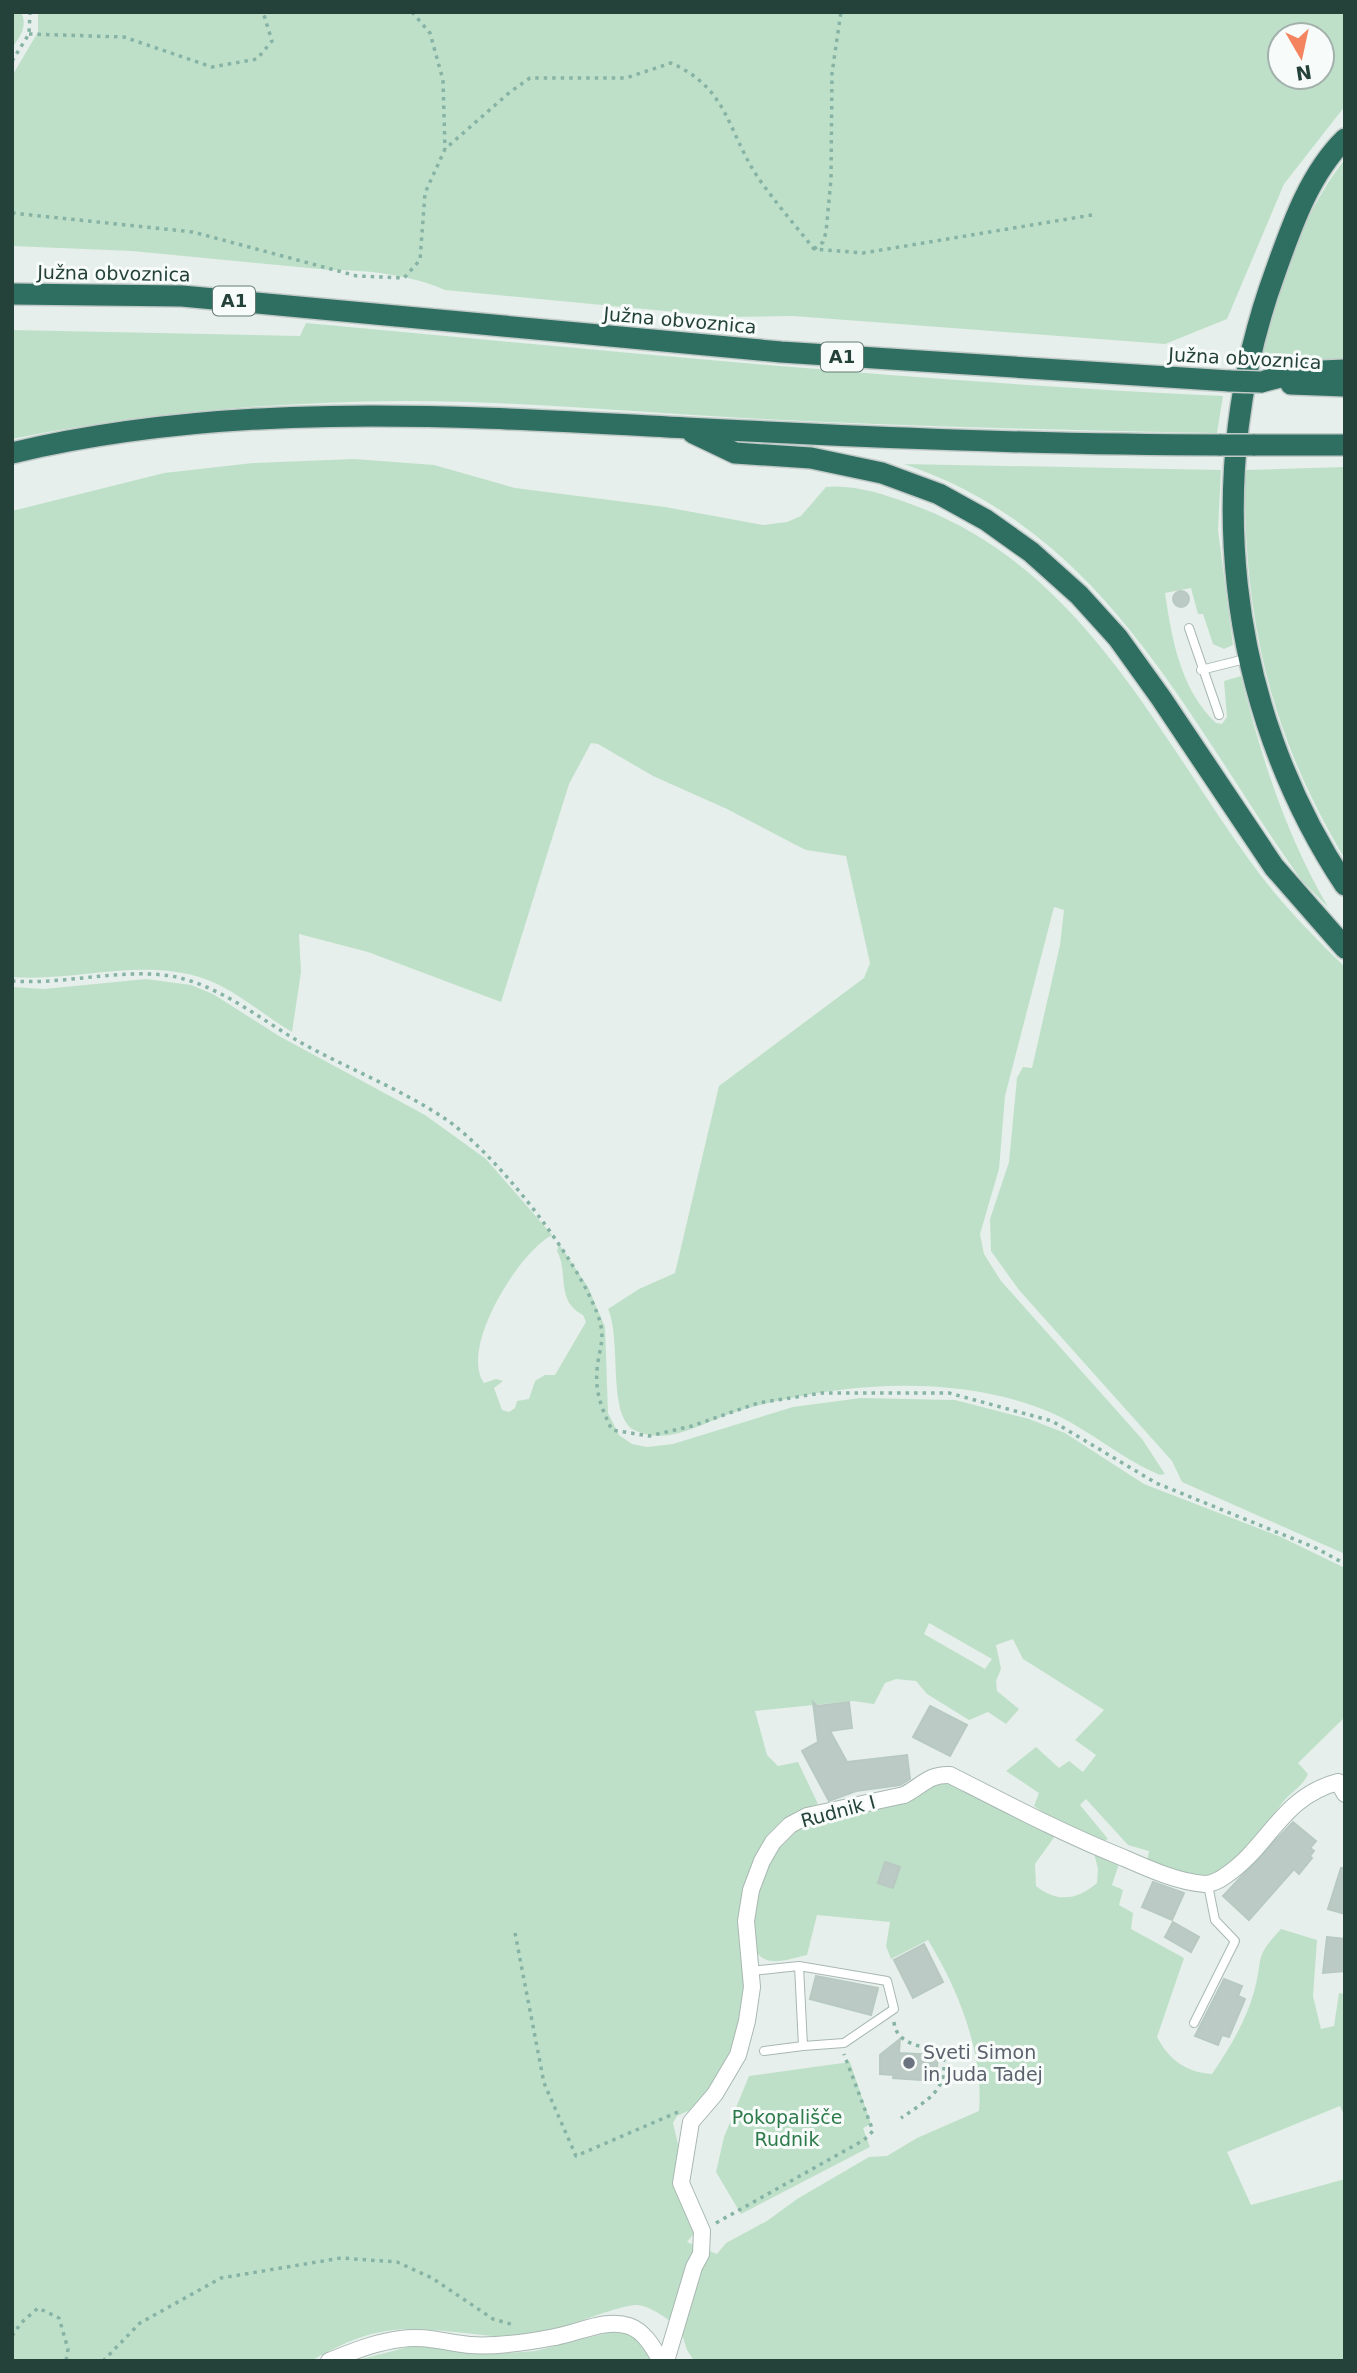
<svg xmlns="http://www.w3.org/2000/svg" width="1357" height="2373" font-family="'DejaVu Sans',sans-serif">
<rect width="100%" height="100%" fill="#e6efeb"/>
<g fill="#bfe0c8" fill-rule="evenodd">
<path d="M 12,12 L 21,12 C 28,26 20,37 12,48 Z"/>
<path d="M 38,12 L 1345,12 L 1345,106 L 1284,184 L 1227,319 L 1165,344 L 793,316 L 728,317 L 445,290 C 411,275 368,270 330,270 L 132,251 L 12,246 L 12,76 L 38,32 ZM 1280,35 L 1322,35 L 1322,77 L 1280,77 Z"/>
<path d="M 1345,159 L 1345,363 L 1262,358 C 1277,289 1301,215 1345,159 Z"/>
<path d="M 306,323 C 611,351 916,382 1223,396 L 1217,433 C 1059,430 902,426 744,418 C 631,412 518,401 404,401 C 272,402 142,413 12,439 L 12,330 L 300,336 Z"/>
<path d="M 354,459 L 434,465 L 515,488 L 665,507 L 763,525 L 787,522 L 801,516 L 826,487 C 852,484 884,494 908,503 C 1078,563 1152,725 1250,861 C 1277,899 1311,934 1345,967 L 1345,1554 L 1182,1482 L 1172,1461 L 1019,1290 L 991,1251 L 990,1219 L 1009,1162 L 1017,1078 L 1023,1067 L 1032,1068 L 1060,945 L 1064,910 L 1054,907 L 1005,1096 L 999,1169 L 980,1234 L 984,1254 L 1001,1281 L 1142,1439 L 1165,1474 L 1160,1475 C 1122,1459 1091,1431 1054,1414 C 998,1389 931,1383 871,1387 C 825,1390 779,1399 735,1412 C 714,1419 692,1431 670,1435 C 658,1437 644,1435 634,1430 C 607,1415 622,1340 608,1309 L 639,1289 L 675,1273 L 719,1086 L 864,978 L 870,963 L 846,856 L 806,850 L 794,844 L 727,809 L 653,776 L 598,744 L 591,743 L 569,784 L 501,1002 L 368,952 L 299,934 L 301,972 L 292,1032 C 263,1015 236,990 205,979 C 142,957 76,982 12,977 L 12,511 L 164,473 L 253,463 Z"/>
<path d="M 904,464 L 1221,470 L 1218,530 L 1233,645 L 1224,649 L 1213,644 L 1203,614 L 1198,614 L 1191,588 L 1165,593 C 1172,639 1180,689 1216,723 L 1222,724 L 1227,717 L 1224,681 L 1241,676 C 1261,757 1286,835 1328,907 L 1302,881 C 1186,719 1108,533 904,464 Z"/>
<path d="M 1345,467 L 1345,859 C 1269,732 1243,617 1245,470 Z"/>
<path d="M 146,979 L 191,985 L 213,994 L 279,1036 L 425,1115 L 486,1159 L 552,1235 C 519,1252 459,1348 484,1383 L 496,1379 L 503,1381 L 494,1388 L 502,1410 L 509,1412 L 515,1408 L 517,1401 L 529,1399 L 535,1381 L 545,1375 L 555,1375 L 586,1322 L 583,1315 C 555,1301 569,1272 557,1251 L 559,1244 L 588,1287 L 605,1327 L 608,1413 L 619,1435 L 632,1444 L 647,1447 L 673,1444 L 793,1407 L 861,1398 L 955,1400 L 1029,1419 L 1065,1433 L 1144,1484 L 1281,1537 L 1345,1568 L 1345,1717 L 1298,1763 L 1308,1774 C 1303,1786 1291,1792 1283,1802 C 1266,1823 1235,1873 1206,1876 C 1188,1877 1165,1866 1147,1862 L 1149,1851 L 1128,1845 L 1086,1799 L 1080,1805 L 1108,1839 L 1102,1841 L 1053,1819 L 1034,1806 L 1039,1793 L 1006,1771 L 1036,1747 L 1059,1768 L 1069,1761 L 1083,1772 L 1096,1755 L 1075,1740 L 1104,1710 L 1023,1659 L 1013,1639 L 996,1645 L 1001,1669 L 996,1681 L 997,1691 L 1019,1709 L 1006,1724 L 988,1712 L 969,1720 L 927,1694 L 916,1681 L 896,1679 L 885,1683 L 874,1704 L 853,1701 L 755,1711 L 767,1755 L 778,1766 L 798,1762 L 818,1804 L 795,1812 L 778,1826 L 757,1857 L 746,2001 L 732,2053 L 699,2106 L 677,2116 L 673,2123 L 698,2229 L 687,2242 L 717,2254 L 726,2243 L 767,2221 L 797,2199 L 869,2157 L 887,2156 L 917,2138 L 979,2111 C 984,2053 958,1989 928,1940 L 891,1959 L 886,1946 L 890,1922 L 817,1915 L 807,1955 C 794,1958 772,1966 761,1957 C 736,1935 766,1857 784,1838 C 802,1819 930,1779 955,1784 C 976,1787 1033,1824 1055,1836 L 1035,1864 L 1036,1886 C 1057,1903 1077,1900 1097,1883 L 1098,1869 L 1094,1853 L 1119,1864 L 1112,1885 L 1123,1890 L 1119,1905 L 1133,1913 L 1131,1929 L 1184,1958 L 1157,2037 C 1170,2061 1186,2072 1212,2074 C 1229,2049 1246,2021 1254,1992 C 1264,1956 1253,1959 1281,1929 L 1317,1940 L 1313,1996 L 1321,2029 L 1334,2026 L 1339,1993 L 1345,1994 L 1345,2117 L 1340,2106 L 1227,2152 L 1251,2205 L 1345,2179 L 1345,2361 L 694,2361 L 687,2350 L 680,2328 C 668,2320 653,2307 638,2305 C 623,2303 554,2332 530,2336 C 509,2339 486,2335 465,2333 C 396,2326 373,2326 311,2361 L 12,2361 L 12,987 L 44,989 ZM 929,1623 L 992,1659 L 985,1669 L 924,1634 Z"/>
<polygon points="850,2062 871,2124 863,2128 870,2147 741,2214 716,2172 724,2137 749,2076"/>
<polygon points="619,2330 635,2333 653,2361 354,2361 416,2345 493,2354 535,2351"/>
</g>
<g fill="#bbcac4" stroke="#b8c9c2" stroke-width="2">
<circle cx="1181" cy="599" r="8"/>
<polygon points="813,1702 817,1706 849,1702 852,1728 830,1731 847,1762 907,1755 910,1779 900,1785 856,1791 829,1801 802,1751 818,1742"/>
<polygon points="930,1706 967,1725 950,1756 913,1737"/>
<polygon points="1293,1822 1316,1841 1310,1848 1314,1851 1310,1856 1312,1858 1299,1874 1294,1869 1249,1920 1223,1896"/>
<polygon points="885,1862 900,1867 893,1888 878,1883"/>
<polygon points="1341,1868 1345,1868 1345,1914 1328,1909"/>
<polygon points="1153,1882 1184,1893 1172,1920 1142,1907"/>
<polygon points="1173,1922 1199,1937 1191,1952 1165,1937"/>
<polygon points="1327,1937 1345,1939 1345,1971 1323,1973"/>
<polygon points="924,1944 943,1982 913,1998 894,1960"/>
<polygon points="816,1976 878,1988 871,2015 810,1999"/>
<polygon points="1224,1979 1242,1986 1238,1996 1245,1999 1229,2037 1222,2035 1218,2045 1195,2036"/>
<polygon points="900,2039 899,2053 938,2055 936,2081 893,2078 894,2075 880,2074 880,2055"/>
</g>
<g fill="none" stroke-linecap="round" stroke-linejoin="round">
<defs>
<g id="service">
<polyline points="1189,628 1219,715"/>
<polyline points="1201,670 1249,658"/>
<polyline points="751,1971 799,1966 887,1981 894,2009 844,2043 803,2046 799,1966"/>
<polyline points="1194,2023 1235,1941 1215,1920 1208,1885"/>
<polyline points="764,2051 803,2046"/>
</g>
<g id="minor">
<path d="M 329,2361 C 352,2352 375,2342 401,2339 C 424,2335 447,2343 470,2345 C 497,2347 529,2342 555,2337 C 579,2333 605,2318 629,2326 C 644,2331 653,2347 661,2361"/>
<path d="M 666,2361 L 694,2267 L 701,2254 L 702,2231 L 681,2183 L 691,2122 L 715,2094 L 738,2055 L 747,2021 L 752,1987 L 746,1921 L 751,1890 L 762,1861 L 773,1842 L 790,1825 L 807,1816 L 904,1795 C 922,1786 928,1774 950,1775 C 1007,1804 1064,1834 1124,1858 C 1149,1869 1178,1882 1205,1884 C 1211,1884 1220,1880 1225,1876 C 1269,1847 1281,1797 1338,1782 L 1345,1794"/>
</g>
<g id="motorway">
<path d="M 1345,139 C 1310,173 1292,225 1276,270 C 1201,473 1225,704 1345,885"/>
<polyline points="12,294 182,296 781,352 1230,381"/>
<polyline points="1261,382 1300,372 1345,370"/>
<polyline points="1291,384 1345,386"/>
<polyline points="693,433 735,453 811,458 882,473 939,494 986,520 1031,552 1079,595 1118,638 1161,698 1274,867 1345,948"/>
<polyline points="1253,445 1345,445"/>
<path d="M 12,453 C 234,400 461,416 686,428 C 864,437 1043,445 1221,445"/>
</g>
</defs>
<use href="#service" stroke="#a8b8b2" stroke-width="10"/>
<use href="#minor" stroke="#a8b8b2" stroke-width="18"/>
<use href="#motorway" stroke="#c2cac8" stroke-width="24"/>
<g stroke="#86b3a5" stroke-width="3.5" stroke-dasharray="3.5 5" stroke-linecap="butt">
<polyline points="412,12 430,33 443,80 445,149"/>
<polyline points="29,34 124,37 212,67 257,59 272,41 263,12"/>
<polyline points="12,61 29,34 30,12"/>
<path d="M 12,213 L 193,232 L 357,276 L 404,278 L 420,260 L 425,193 L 445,149 L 510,92 L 530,78 L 626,78 L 671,63 C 728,88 727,130 757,176 C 774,201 795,225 814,249 L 863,253 L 1092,215"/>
<polyline points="814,249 823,242 826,232 831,179 832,73 841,12"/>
<path d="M 12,981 C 65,985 119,968 171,976 C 217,984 259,1018 298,1041 C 346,1068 399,1088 444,1118 C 495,1152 575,1255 597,1313 C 607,1339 599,1346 597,1370 C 595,1392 602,1410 612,1430 L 649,1436 L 692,1426 L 758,1403 L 822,1393 L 949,1393 L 1052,1421 L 1156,1483 L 1316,1548 L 1345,1564"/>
<polyline points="515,1933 544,2083 576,2156 678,2112"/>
<path d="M 894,2022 C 896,2045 924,2047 942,2051 C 951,2089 929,2099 901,2118"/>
<polyline points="716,2223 864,2140 873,2131 844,2054"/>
<polyline points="12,2336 21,2323 38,2308 59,2318 68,2349 66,2361"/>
<polyline points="103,2361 140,2323 221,2278 341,2258 397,2262 432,2278 493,2319 514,2325"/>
</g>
<use href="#service" stroke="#fff" stroke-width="8"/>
<use href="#minor" stroke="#fff" stroke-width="16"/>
<use href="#motorway" stroke="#2f6f62" stroke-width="21"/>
<defs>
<g id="motorway-bridge">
<polyline points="1230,381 1261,382"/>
<polyline points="1221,445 1253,445"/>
</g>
</defs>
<use href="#motorway-bridge" stroke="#c2cac8" stroke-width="24" stroke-linecap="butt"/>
<use href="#motorway-bridge" stroke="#2f6f62" stroke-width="21"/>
</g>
<circle fill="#6b7280" stroke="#f7fbf9" stroke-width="2.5" cx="909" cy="2063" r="7"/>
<g text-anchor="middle" stroke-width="6" stroke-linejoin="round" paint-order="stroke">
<g fill="#f7fbf9" stroke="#637a73" stroke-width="2">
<rect x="213" y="286.5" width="42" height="29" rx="5"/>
<rect x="821" y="342.5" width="42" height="29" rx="5"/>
</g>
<g font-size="18" font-weight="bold" fill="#24423a">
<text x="234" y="307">A1</text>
<text x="842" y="363">A1</text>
</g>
<g font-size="19" fill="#24423a" stroke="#f7fbf9">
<text transform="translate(114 273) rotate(1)" y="7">Južna obvoznica</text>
<text transform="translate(680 320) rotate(5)" y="7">Južna obvoznica</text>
<text transform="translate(1245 358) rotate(3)" y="7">Južna obvoznica</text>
<text transform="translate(838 1811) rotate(-15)" y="7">Rudnik I</text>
</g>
<g font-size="19" fill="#5b616d" stroke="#f7fbf9" text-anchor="start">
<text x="923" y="2059">Sveti Simon<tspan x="923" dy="22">in Juda Tadej</tspan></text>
</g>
<g font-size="19" fill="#2d7a4b" stroke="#f7fbf9">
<text x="787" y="2124">Pokopališče<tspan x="787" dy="22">Rudnik</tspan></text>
</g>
</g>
<rect width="1357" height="2373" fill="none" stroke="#24423a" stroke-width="28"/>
<g transform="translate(1301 56) rotate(171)"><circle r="33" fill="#f7fbf9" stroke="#a3b1ad" stroke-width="2"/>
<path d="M0-5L12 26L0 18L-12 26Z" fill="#f4845f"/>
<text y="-10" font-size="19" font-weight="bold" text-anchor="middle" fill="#24423a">N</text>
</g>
</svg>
